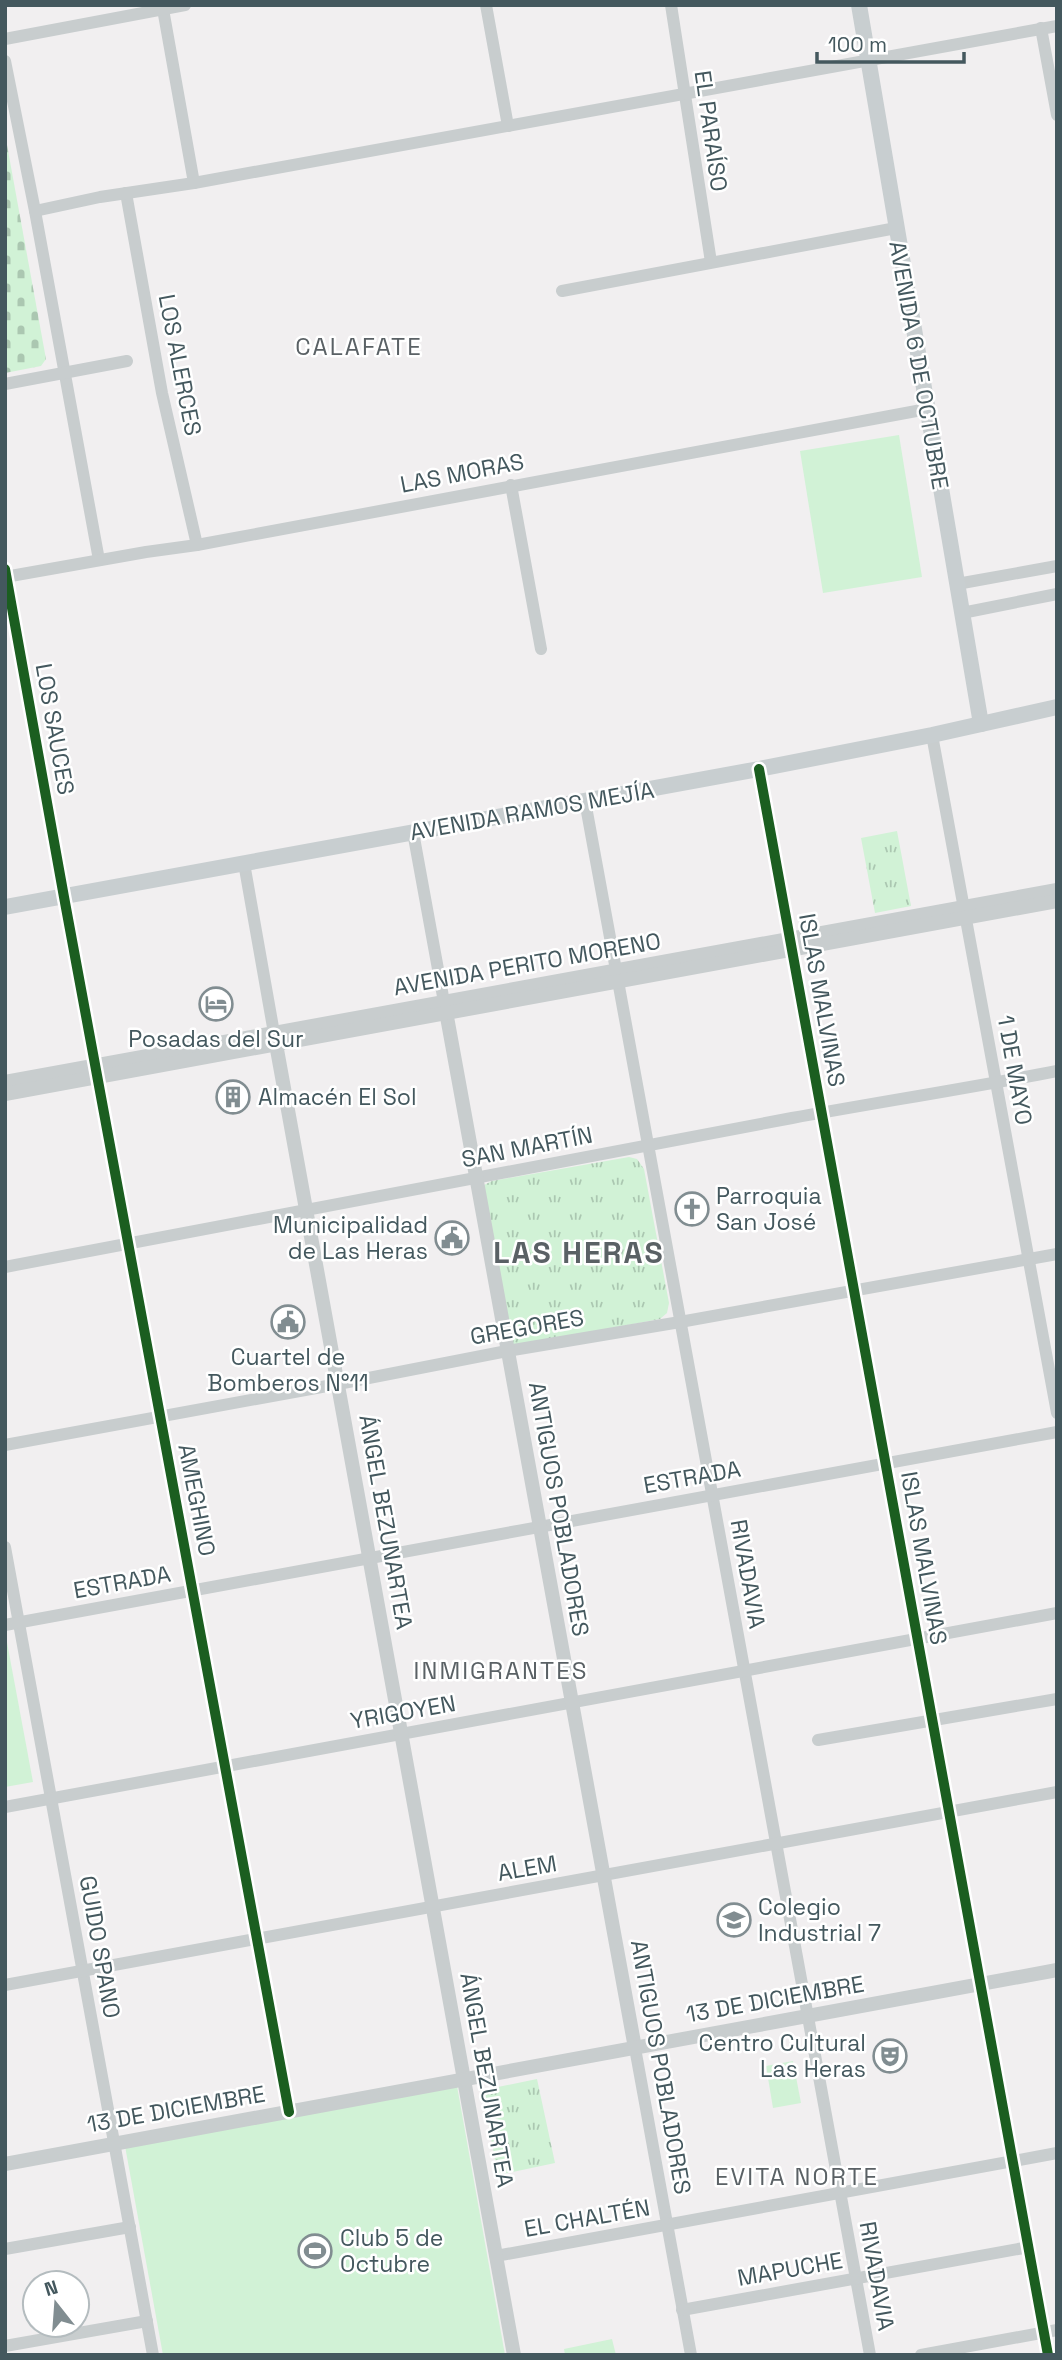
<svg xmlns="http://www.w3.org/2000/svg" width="1062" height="2360" font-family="'Space Grotesk',sans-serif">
<defs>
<pattern id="cemetery-stones" width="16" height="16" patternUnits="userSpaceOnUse" patternTransform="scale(1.75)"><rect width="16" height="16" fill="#d1f2d6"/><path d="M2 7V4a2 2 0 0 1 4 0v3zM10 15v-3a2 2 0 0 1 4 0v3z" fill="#abc7b1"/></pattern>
<pattern id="park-tufts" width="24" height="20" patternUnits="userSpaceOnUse" patternTransform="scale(1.75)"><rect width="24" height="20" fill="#d1f2d6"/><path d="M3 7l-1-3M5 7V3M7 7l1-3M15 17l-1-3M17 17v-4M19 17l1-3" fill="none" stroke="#abc7b1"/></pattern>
</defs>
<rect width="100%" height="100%" fill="#f1eff0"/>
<g fill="#d1f2d6">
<polygon points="899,435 922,577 823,593 800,451"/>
<polygon points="6,1637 33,1782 5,1787 5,1638"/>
<polygon points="793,2061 801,2103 773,2108 766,2066"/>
<polygon points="457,2086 505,2355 163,2355 125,2146"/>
<polygon points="612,2339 616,2355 565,2355 564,2349"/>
</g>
<polygon fill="url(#cemetery-stones)" points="5,134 46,359 41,366 5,373"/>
<g fill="url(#park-tufts)">
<polygon points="897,831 911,906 875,913 861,838"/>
<polygon points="629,1157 637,1159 644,1169 669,1303 667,1313 660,1319 521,1345 513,1345 484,1185 492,1181"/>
<polygon points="537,2079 555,2163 498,2175 483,2096 488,2089"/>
</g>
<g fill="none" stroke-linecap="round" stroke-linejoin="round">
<g stroke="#c8cdce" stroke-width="12">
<polyline points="486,5 508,126"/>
<polyline points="671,5 711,262"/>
<polyline points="163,9 194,183"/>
<polyline points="1041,28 1057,115"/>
<polyline points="5,39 185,5"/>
<polyline points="5,61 35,211 99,560"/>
<polyline points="126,193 162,393 197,545"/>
<polyline points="35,211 100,197 194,183 1057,26"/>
<polyline points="562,291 896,228"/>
<polyline points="5,384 127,361"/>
<polyline points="511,485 541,649"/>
<polyline points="5,569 64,897 289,2112"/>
<polyline points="5,577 146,552 197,545 927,409"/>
<polyline points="957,584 1057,566"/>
<polyline points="962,613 1057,594"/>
<polyline points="932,735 1057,1413"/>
<polyline points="759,769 1048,2355"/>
<polyline points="585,801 870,2355"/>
<polyline points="413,832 444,1002"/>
<polyline points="244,863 274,1033"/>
<path d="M 5,1267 C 268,1219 530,1168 792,1118 C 880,1102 969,1088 1057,1071"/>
<polyline points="5,1445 338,1384 507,1351 680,1322 1057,1254"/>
<polyline points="5,1547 153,2355"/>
<polyline points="5,1625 1057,1432"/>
<polyline points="818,1740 1057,1699"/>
<polyline points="5,1807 1057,1613"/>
<polyline points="5,1985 1057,1792"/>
<polyline points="635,2048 691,2355"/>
<polyline points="5,2249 130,2227"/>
<polyline points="496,2256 1057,2153"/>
<polyline points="682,2310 1029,2247"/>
<polyline points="5,2346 147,2321"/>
<polyline points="921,2355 1057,2330"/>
</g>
<g stroke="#c8cdce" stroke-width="14">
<polyline points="445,1006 635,2048"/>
<polyline points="274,1033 514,2355"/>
<polyline points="5,1082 1057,890"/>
<polyline points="5,1094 1057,901"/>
<polyline points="5,2164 1057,1970"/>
</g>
<g stroke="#c8ced0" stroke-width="16">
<polyline points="859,5 981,724"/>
<polyline points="5,907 759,769 932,735 1057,707"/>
</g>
<defs>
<g id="cycleway">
<polyline points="5,569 64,897 289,2112"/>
<polyline points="759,769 1048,2355"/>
</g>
</defs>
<use href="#cycleway" stroke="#fff" stroke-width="15"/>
<use href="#cycleway" stroke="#1b5e20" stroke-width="10"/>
</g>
<defs>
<symbol id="hotel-ring" viewBox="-11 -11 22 22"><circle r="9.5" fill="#fff" stroke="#818d91" stroke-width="1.5"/><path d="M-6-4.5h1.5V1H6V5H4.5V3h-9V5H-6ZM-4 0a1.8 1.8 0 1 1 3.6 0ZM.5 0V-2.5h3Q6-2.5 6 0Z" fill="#818d91"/></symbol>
<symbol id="building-ring" viewBox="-11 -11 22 22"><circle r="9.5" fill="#fff" stroke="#818d91" stroke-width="1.5"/><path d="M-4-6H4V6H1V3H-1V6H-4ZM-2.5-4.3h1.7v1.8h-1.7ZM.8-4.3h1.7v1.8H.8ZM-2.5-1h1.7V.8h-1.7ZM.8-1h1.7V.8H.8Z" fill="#818d91"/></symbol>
<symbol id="church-ring" viewBox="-11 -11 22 22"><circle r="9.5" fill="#fff" stroke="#818d91" stroke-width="1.5"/><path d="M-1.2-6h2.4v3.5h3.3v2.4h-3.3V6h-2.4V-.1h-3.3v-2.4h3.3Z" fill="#818d91"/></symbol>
<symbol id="civic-ring" viewBox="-11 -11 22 22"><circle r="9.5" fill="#fff" stroke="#818d91" stroke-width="1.5"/><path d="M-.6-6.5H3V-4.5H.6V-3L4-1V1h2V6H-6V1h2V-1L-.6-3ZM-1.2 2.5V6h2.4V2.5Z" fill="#818d91"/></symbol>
<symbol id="school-ring" viewBox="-11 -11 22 22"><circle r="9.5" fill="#fff" stroke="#818d91" stroke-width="1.5"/><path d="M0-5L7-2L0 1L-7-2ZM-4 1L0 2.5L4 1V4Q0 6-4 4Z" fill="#818d91"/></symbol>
<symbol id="theatre-ring" viewBox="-11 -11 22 22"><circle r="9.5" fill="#fff" stroke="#818d91" stroke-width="1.5"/><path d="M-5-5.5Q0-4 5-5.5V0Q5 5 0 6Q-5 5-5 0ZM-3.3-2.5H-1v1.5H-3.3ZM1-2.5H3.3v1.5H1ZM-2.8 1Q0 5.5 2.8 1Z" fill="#818d91"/></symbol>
<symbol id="stadium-ring" viewBox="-11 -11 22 22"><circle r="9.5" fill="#fff" stroke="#818d91" stroke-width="1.5"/><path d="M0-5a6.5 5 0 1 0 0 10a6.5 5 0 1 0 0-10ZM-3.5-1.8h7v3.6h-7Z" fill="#818d91"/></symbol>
</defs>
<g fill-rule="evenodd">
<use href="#hotel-ring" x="197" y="985" width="38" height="38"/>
<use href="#building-ring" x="214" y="1078" width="38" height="38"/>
<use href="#church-ring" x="673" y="1190" width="38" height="38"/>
<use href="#civic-ring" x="433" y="1219" width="38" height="38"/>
<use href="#civic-ring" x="269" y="1303" width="38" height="38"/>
<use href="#school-ring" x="715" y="1901" width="38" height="38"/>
<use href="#theatre-ring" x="871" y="2037" width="38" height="38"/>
<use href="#stadium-ring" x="296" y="2232" width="38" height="38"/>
</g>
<g text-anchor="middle" stroke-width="5" stroke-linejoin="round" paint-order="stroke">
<g font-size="23" fill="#44585e" stroke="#fff">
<text transform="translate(711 131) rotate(82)" y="8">EL PARAÍSO</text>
<text transform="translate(180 365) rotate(79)" y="8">LOS ALERCES</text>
<text transform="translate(919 365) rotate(80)" y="8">AVENIDA 6 DE OCTUBRE</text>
<text transform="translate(462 473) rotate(-11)" y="8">LAS MORAS</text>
<text transform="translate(55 729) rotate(80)" y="8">LOS SAUCES</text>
<text transform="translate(532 811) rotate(-10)" y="8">AVENIDA RAMOS MEJÍA</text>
<text transform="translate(527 964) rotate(-10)" y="8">AVENIDA PERITO MORENO</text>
<text transform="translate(822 1000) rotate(80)" y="8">ISLAS MALVINAS</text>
<text transform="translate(1015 1070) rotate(80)" y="8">1 DE MAYO</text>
<text transform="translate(527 1147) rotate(-11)" y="8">SAN MARTÍN</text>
<text transform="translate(527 1327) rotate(-10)" y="8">GREGORES</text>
<text transform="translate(692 1477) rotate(-10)" y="8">ESTRADA</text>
<text transform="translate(197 1500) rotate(79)" y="8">AMEGHINO</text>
<text transform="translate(559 1509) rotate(80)" y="8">ANTIGUOS POBLADORES</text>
<text transform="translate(386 1522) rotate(80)" y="8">ÁNGEL BEZUNARTEA</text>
<text transform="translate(924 1558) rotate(80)" y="8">ISLAS MALVINAS</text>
<text transform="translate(748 1574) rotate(80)" y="8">RIVADAVIA</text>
<text transform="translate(122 1582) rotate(-10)" y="8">ESTRADA</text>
<text transform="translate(403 1712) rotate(-10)" y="8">YRIGOYEN</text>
<text transform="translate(527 1868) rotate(-10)" y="8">ALEM</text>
<text transform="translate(100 1947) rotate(80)" y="8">GUIDO SPANO</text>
<text transform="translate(775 1999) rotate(-10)" y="8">13 DE DICIEMBRE</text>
<text transform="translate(661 2067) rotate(80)" y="8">ANTIGUOS POBLADORES</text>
<text transform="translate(487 2080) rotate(80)" y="8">ÁNGEL BEZUNARTEA</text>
<text transform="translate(176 2109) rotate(-10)" y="8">13 DE DICIEMBRE</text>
<text transform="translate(587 2218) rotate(-10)" y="8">EL CHALTÉN</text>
<text transform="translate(790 2269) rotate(-10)" y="8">MAPUCHE</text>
<text transform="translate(877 2276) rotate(80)" y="8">RIVADAVIA</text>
</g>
<g font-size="23" fill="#44585e" stroke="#fff" text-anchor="start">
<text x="216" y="1047" text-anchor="middle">Posadas del Sur</text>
<text x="258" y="1105">Almacén El Sol</text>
<text x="716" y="1204">Parroquia<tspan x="716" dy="26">San José</tspan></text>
<text x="428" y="1233" text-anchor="end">Municipalidad<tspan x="428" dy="26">de Las Heras</tspan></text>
<text x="288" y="1365" text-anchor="middle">Cuartel de<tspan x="288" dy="26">Bomberos N°11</tspan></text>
<text x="758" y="1915">Colegio<tspan x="758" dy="26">Industrial 7</tspan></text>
<text x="866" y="2051" text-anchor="end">Centro Cultural<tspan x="866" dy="26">Las Heras</tspan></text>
<text x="340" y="2246">Club 5 de<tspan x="340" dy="26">Octubre</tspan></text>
</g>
<g font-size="24" letter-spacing="2" fill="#5a6165" stroke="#fff">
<text x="359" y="355">CALAFATE</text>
<text x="501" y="1679">INMIGRANTES</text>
<text x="797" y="2185">EVITA NORTE</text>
</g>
<g font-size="30" font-weight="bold" letter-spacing="2" fill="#5a6165" stroke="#fff">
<text x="579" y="1263">LAS HERAS</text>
</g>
</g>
<rect width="1062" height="2360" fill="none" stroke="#44585e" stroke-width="14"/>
<g transform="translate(56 2304) rotate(343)"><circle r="33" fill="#ffffff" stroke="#b4bcbf" stroke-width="2"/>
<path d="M0-5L12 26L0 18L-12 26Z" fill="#818d91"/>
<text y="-10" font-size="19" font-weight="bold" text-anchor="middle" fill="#44585e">N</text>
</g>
<path d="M817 52v10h147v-10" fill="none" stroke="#44585e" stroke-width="3.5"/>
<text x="828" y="52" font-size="21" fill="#44585e" stroke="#ffffff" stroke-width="5" paint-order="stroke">100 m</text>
</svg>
